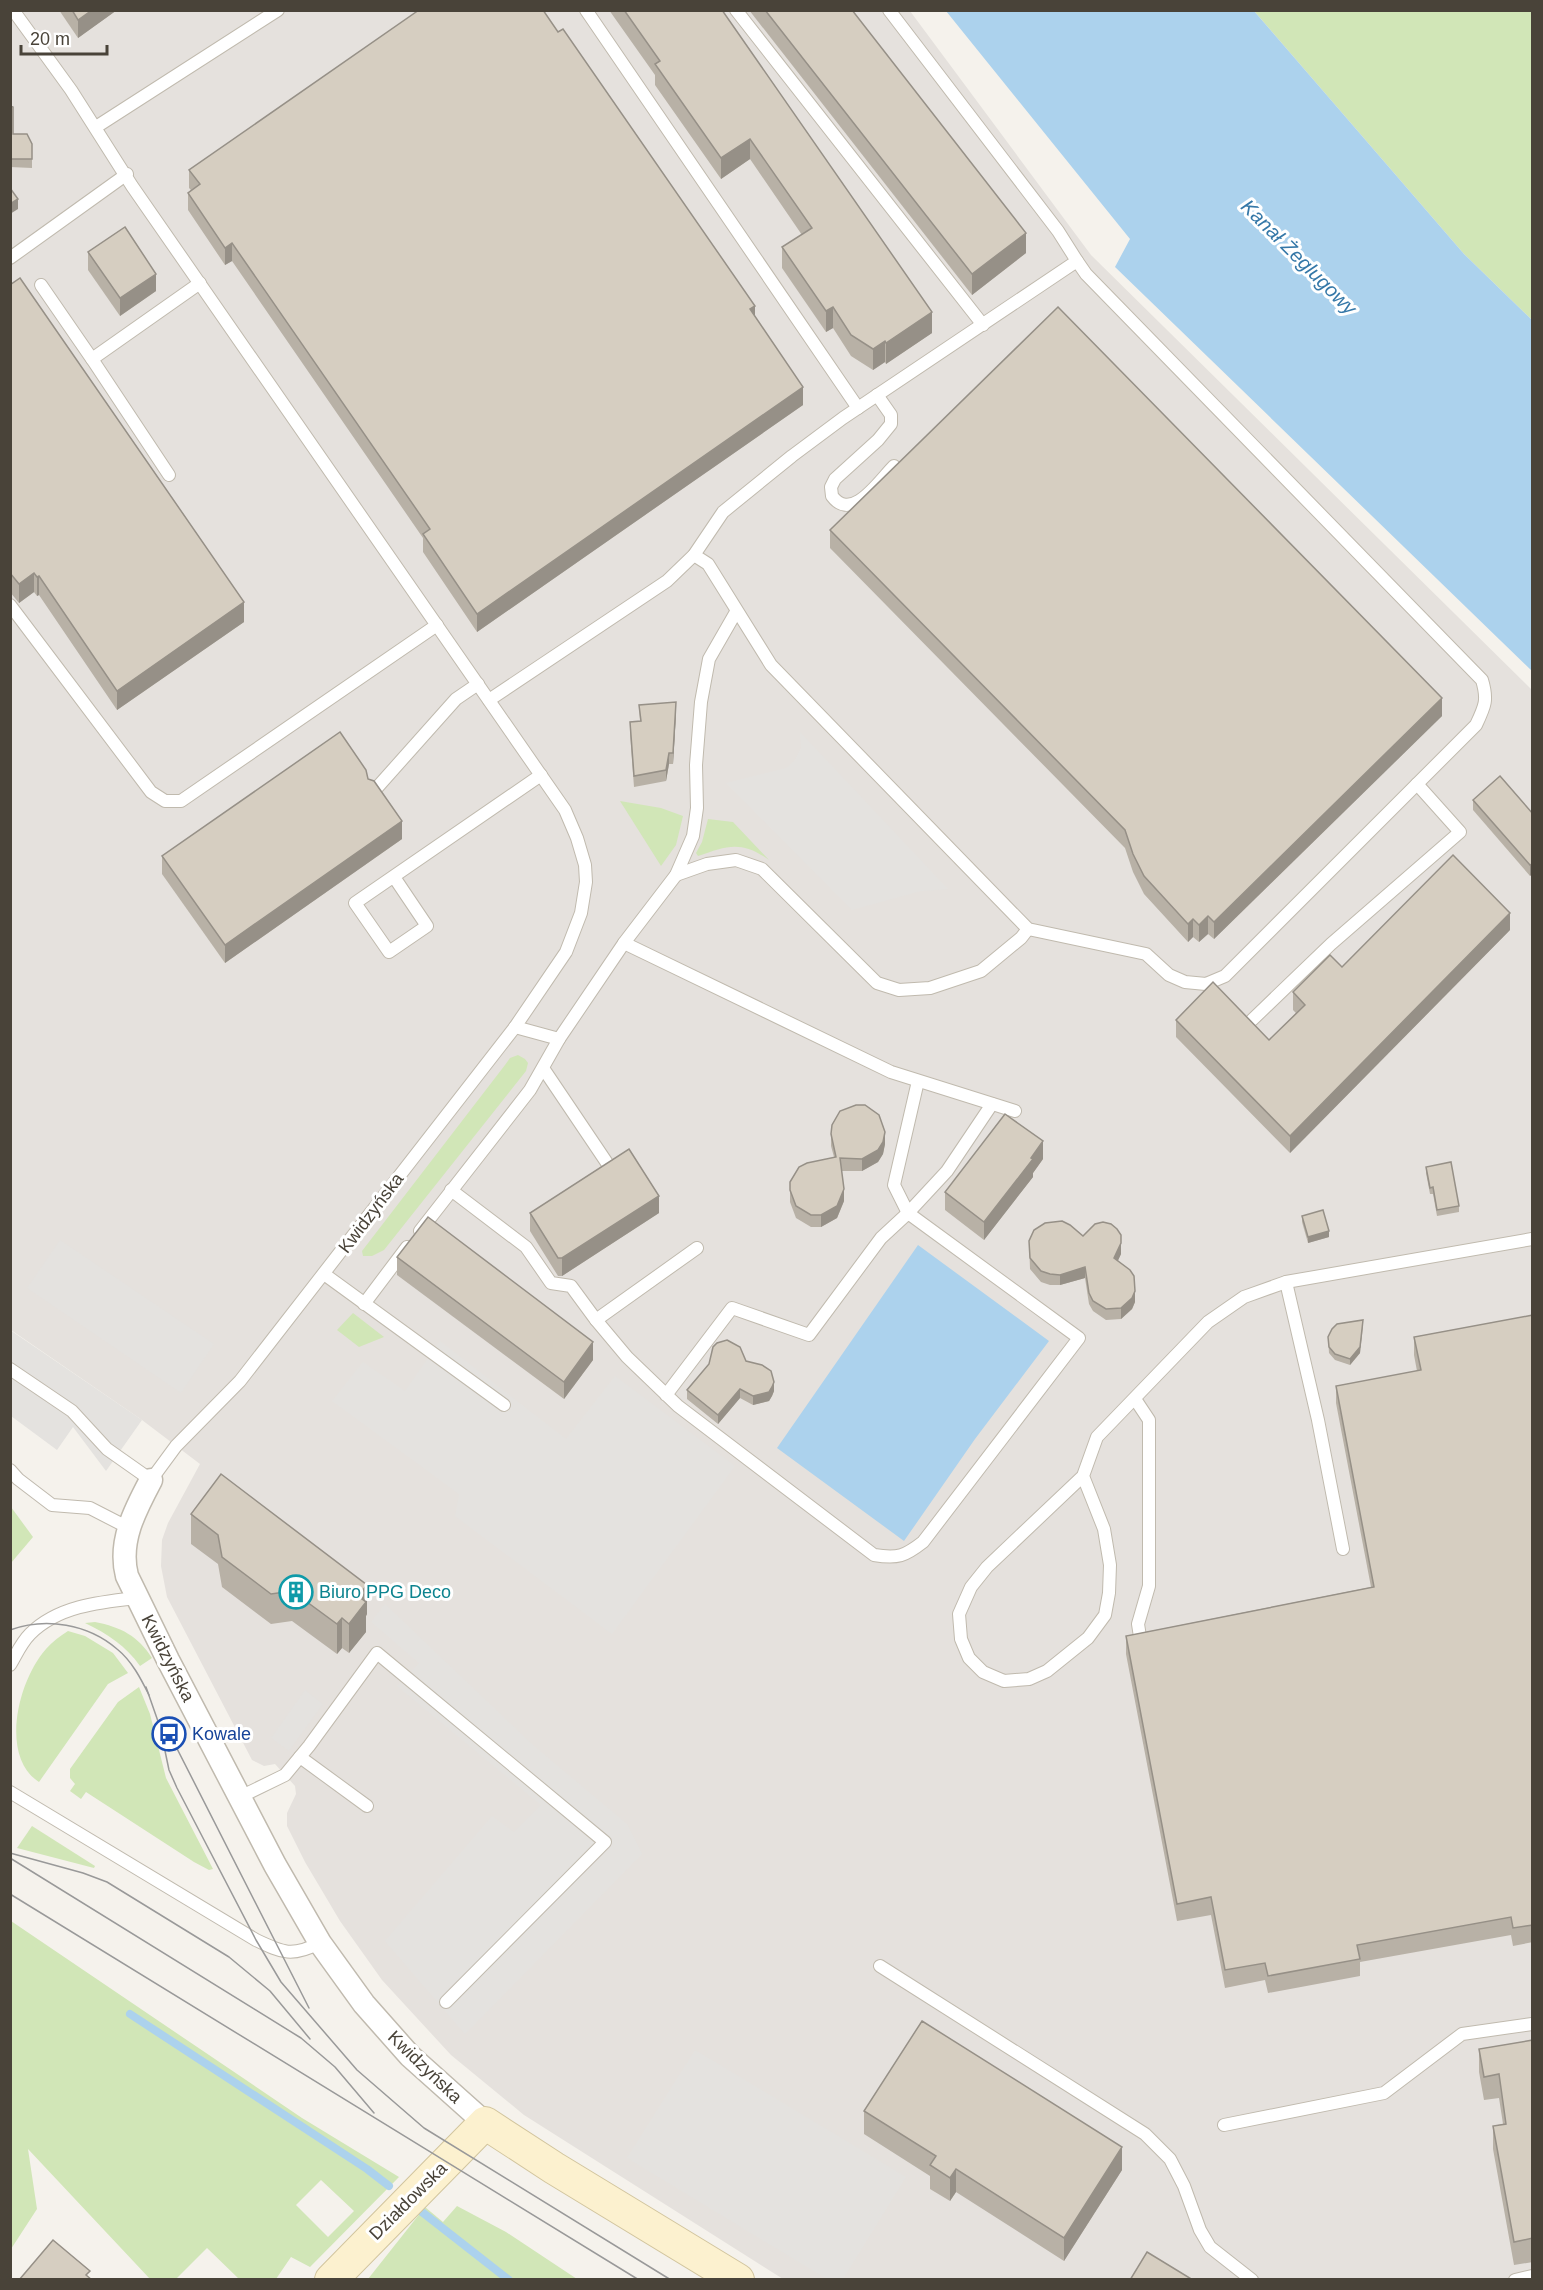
<svg xmlns="http://www.w3.org/2000/svg" width="1543" height="2290" font-family="Helvetica,sans-serif">
<rect width="100%" height="100%" fill="#f5f2ec"/>
<polygon fill="#e5e1dd" points="11,11 910,11 1091,255 1532,690 1532,2279 783,2279 524,2115 451,2055 382,1980 340,1921 305,1862 287,1826 287,1813 296,1794 295,1786 275,1764 264,1766 252,1760 167,1597 161,1566 162,1540 168,1523 200,1464 142,1420 11,1330"/>
<g fill="#d1e6b7" fill-rule="evenodd">
<polygon points="1254,11 1532,11 1532,320 1464,254"/>
<polygon points="620,801 661,808 683,816 676,845 661,866"/>
<path d="M 708,819 L 733,822 L 769,860 C 741,840 727,846 698,856 L 696,853 L 702,842 Z"/>
<polygon points="518,1055 525,1059 528,1063 526,1071 384,1250 372,1256 363,1256 362,1251 505,1065 510,1058"/>
<polygon points="353,1313 384,1337 359,1347 337,1330"/>
<polygon points="11,1507 33,1537 11,1563"/>
<path d="M 95,1622 C 121,1627 138,1636 152,1658 L 140,1666 C 126,1646 108,1634 85,1623 Z"/>
<path d="M 68,1631 L 85,1636 L 113,1653 L 128,1673 L 108,1684 L 39,1782 C 0,1757 17,1682 46,1649 C 52,1642 60,1636 68,1631 Z"/>
<polygon points="139,1687 150,1714 166,1778 213,1869 209,1870 194,1862 86,1792 81,1799 70,1791 75,1784 70,1778 70,1769 118,1702"/>
<polygon points="32,1826 95,1866 94,1868 17,1848"/>
<path d="M 11,1921 L 302,2118 L 399,2177 L 310,2267 L 291,2257 L 276,2279 L 239,2279 L 207,2248 L 176,2279 L 150,2279 L 28,2149 L 37,2209 L 11,2249 ZM 321,2180 L 354,2211 L 328,2237 L 296,2205 Z"/>
<polygon points="457,2206 506,2232 577,2279 368,2279 425,2207 443,2222"/>
</g>
<g fill="#e4e2df">
<polygon points="800,732 948,889 921,891 852,910 726,783 786,768 795,760 801,748"/>
<polygon points="60,1240 214,1344 181,1393 27,1288"/>
<polygon points="10,1330 142,1420 106,1471 73,1427 57,1450 11,1416"/>
<polygon points="440,1341 566,1439 615,1376 735,1466 612,1634 455,1516 459,1494 332,1401 363,1362 405,1391"/>
<polygon points="385,1604 534,1746 627,1824 642,1854 465,2034 385,1941 492,1816 514,1832 541,1805 397,1686 419,1663 371,1622"/>
<polygon points="305,1690 323,1704 289,1751 271,1738"/>
<polygon points="695,2050 906,2177 843,2279 827,2279 627,2158"/>
</g>
<g fill="#acd2ed">
<polygon points="946,11 1254,11 1464,254 1532,320 1532,671 1115,267 1130,239"/>
<polygon points="918,1245 1049,1341 975,1439 904,1541 777,1448"/>
</g>
<g fill="none" stroke-linecap="round" stroke-linejoin="round">
<g stroke="#acd2ed" stroke-width="8">
<polyline points="130,2014 367,2169 389,2186"/>
<polyline points="422,2212 509,2280"/>
</g>
<defs>
<g id="lane">
<polyline points="586,10 858,408"/>
<polyline points="736,10 983,325"/>
<polyline points="96,127 278,10"/>
<polyline points="10,258 127,174"/>
<polyline points="41,285 92,359"/>
<path d="M 877,395 L 891,415 L 891,424 L 878,440 L 835,479 L 831,487 L 832,496 C 852,523 879,481 894,466"/>
<polyline points="169,475 92,359 200,283"/>
<path d="M 694,555 L 708,564 L 771,665 L 1028,929 L 1146,954 L 1169,975 L 1185,982 L 1206,984 L 1225,976 L 1476,725 C 1485,706 1488,700 1482,680 L 1086,274 L 1077,261"/>
<polyline points="10,605 151,792 165,801 181,801 437,625"/>
<polyline points="489,700 667,581 694,555 723,512 792,456 843,418 1077,261 1058,231 889,10"/>
<polyline points="374,791 456,699 478,684"/>
<polyline points="676,875 707,864 736,860 762,869 877,983 899,990 930,988 981,971 1021,938 1028,929"/>
<polyline points="394,877 427,926 389,952 355,903 541,775"/>
<polyline points="624,943 891,1072 1015,1111"/>
<polyline points="1252,1020 1331,944 1460,832 1417,784"/>
<polyline points="515,1027 559,1039 624,943 676,875 693,836 697,808 696,765 701,702 709,659 736,612"/>
<polyline points="543,1068 607,1163"/>
<polyline points="918,1081 894,1185 908,1213 947,1171 992,1104"/>
<polyline points="451,1190 526,1247 551,1283 571,1286 596,1320 697,1248"/>
<polyline points="420,1231 530,1090 559,1039"/>
<polyline points="324,1274 504,1405"/>
<polyline points="1286,1282 1318,1420 1343,1549"/>
<polyline points="364,1304 407,1247"/>
<path d="M 596,1320 L 627,1357 L 678,1406 L 874,1555 C 898,1559 905,1556 923,1542 L 1079,1338 L 908,1213 L 881,1238 L 809,1335 L 732,1308 L 666,1395"/>
<polyline points="10,1369 72,1411 107,1449 151,1480 176,1446 240,1381 515,1027 566,952 581,913 586,882 585,865 577,838 565,810 132,186 71,90 13,10"/>
<polyline points="1135,1399 1149,1420 1149,1586 1138,1624 1141,1643"/>
<polyline points="10,1470 18,1479 52,1505 90,1508 129,1528"/>
<polyline points="1083,1476 1104,1529 1110,1565 1109,1593 1105,1615 1088,1638 1047,1671 1029,1679 1004,1681 983,1672 969,1658 961,1639 959,1614 971,1587 987,1567 1083,1476 1097,1437 1208,1322 1244,1297 1286,1282 1532,1239"/>
<path d="M 10,1665 C 16,1655 21,1643 30,1634 C 58,1606 100,1602 137,1598"/>
<polyline points="300,1757 367,1806"/>
<path d="M 10,1792 L 256,1940 C 283,1953 292,1957 320,1943"/>
<polyline points="240,1797 285,1775 309,1746 377,1653 605,1842 446,2002"/>
<polyline points="880,1966 1145,2134 1170,2159 1184,2186 1200,2230 1210,2247 1252,2280"/>
<polyline points="1224,2125 1384,2093 1462,2034 1532,2024"/>
<polyline points="1515,2280 1532,2276"/>
</g>
<path id="street" d="M 151,1480 C 135,1510 118,1542 127,1576 L 168,1660 L 275,1865 L 320,1943 L 364,2004 L 410,2056 L 485,2123"/>
<polyline id="secondary" points="331,2280 485,2123 554,2168 738,2280"/>
</defs>
<use href="#lane" stroke="#c0baae" stroke-width="14"/>
<use href="#street" stroke="#c0baae" stroke-width="25"/>
<use href="#secondary" stroke="#d2c59e" stroke-width="34"/>
<use href="#lane" stroke="#fff" stroke-width="12"/>
<use href="#street" stroke="#fff" stroke-width="22"/>
<use href="#secondary" stroke="#fcf1cf" stroke-width="32"/>
<g stroke="#999" stroke-width="1.5">
<path d="M 10,1630 C 46,1617 88,1624 117,1649 C 132,1661 141,1679 149,1695"/>
<polyline points="146,1687 160,1727 169,1770 177,1788 256,1940 281,1982 357,2070 424,2128 671,2280"/>
<polyline points="166,1727 309,2008"/>
<polyline points="10,1853 83,1873 107,1882 229,1957 270,1991 310,2039"/>
<polyline points="10,1858 301,2038 335,2067 374,2113"/>
<polyline points="10,1894 639,2280"/>
</g>
</g>
<g fill="#b8b1a6">
<polygon points="59,10 117,10 78,38"/>
<polygon points="609,10 722,10 932,333 886,364 885,362 873,370 851,356 833,328 826,332 782,268 782,247 802,235 750,159 721,179 655,85 655,75"/>
<polygon points="749,10 852,10 1026,253 972,295"/>
<polygon points="10,106 13,134 32,144 32,168 10,167"/>
<polygon points="189,170 755,316 803,405 477,632 423,552 423,538 232,261 225,265 188,210 188,193 191,190 189,188"/>
<polygon points="88,252 156,291 120,316 88,270"/>
<polygon points="10,285 244,622 117,710 39,595 37,596 34,592 19,603 10,592"/>
<polygon points="830,530 1442,716 1214,939 1208,934 1199,942 1193,937 1188,942 1144,894 1133,872 1125,848 830,548"/>
<polygon points="639,705 676,713 673,764 669,764 666,781 634,787 630,733 630,722 640,721"/>
<polygon points="368,779 402,839 225,963 162,874 162,856"/>
<polygon points="1473,800 1533,814 1533,873 1530,876 1473,810"/>
<polygon points="1510,930 1290,1153 1176,1037 1176,1020 1269,1040 1296,1013 1293,1010 1293,992 1342,967"/>
<polygon points="831,1134 885,1144 883,1154 878,1162 862,1171 841,1171 844,1201 837,1218 821,1227 811,1227 796,1218 790,1202 790,1182 834,1157 831,1146"/>
<polygon points="1043,1159 1033,1173 1033,1177 984,1240 945,1210 945,1192"/>
<polygon points="1426,1167 1459,1206 1459,1212 1437,1216 1433,1194 1430,1194 1426,1173"/>
<polygon points="530,1213 659,1213 562,1276 558,1276 530,1231"/>
<polygon points="1302,1216 1329,1237 1308,1243 1302,1222"/>
<polygon points="1083,1236 1121,1254 1118,1260 1135,1302 1132,1309 1121,1319 1106,1320 1093,1311 1089,1304 1085,1278 1060,1285 1050,1285 1041,1282 1030,1269 1029,1241"/>
<polygon points="397,1257 593,1360 564,1399 397,1275"/>
<polygon points="1533,1315 1533,1942 1513,1946 1511,1935 1360,1962 1360,1976 1268,1993 1265,1980 1225,1988 1211,1915 1177,1921 1126,1654 1126,1636 1371,1587 1336,1403 1336,1386 1417,1371 1414,1355 1414,1337"/>
<polygon points="1363,1326 1360,1353 1350,1365 1335,1360 1329,1353 1328,1337"/>
<polygon points="746,1361 774,1391 772,1396 769,1401 753,1405 740,1398 718,1424 687,1399 687,1390 709,1364"/>
<polygon points="191,1514 367,1614 366,1616 366,1632 349,1653 342,1648 337,1654 292,1621 271,1624 222,1587 218,1564 191,1544"/>
<polygon points="1533,2040 1533,2262 1514,2265 1493,2149 1493,2126 1503,2124 1499,2098 1484,2100 1479,2072 1479,2049"/>
<polygon points="864,2111 1122,2170 1064,2261 956,2192 950,2201 930,2189 930,2176 864,2134"/>
</g>
<g fill="#969087">
<polygon points="92,10 117,10 78,38 78,20"/>
<polygon points="750,139 750,159 721,179 721,158"/>
<polygon points="18,199 18,209 10,214 10,204"/>
<polygon points="1026,233 1026,253 972,295 972,274"/>
<polygon points="232,243 232,261 225,265 225,248"/>
<polygon points="156,274 156,291 120,316 120,298"/>
<polygon points="755,306 755,323 750,309"/>
<polygon points="833,307 833,328 826,332 826,311"/>
<polygon points="932,312 932,333 886,364 886,343"/>
<polygon points="885,341 885,362 873,370 873,349"/>
<polygon points="803,387 803,405 477,632 477,614"/>
<polygon points="34,573 34,592 19,603 19,584"/>
<polygon points="39,576 39,595 37,596 37,577"/>
<polygon points="244,602 244,622 117,710 117,691"/>
<polygon points="1442,698 1442,716 1214,939 1214,922"/>
<polygon points="676,702 676,713 673,764 673,753"/>
<polygon points="669,753 669,764 666,781 666,770"/>
<polygon points="402,821 402,839 225,963 225,945"/>
<polygon points="1533,863 1533,873 1530,876 1530,865"/>
<polygon points="1510,913 1510,930 1290,1153 1290,1136"/>
<polygon points="1208,916 1208,934 1199,942 1199,925"/>
<polygon points="1193,919 1193,937 1188,942 1188,924"/>
<polygon points="885,1132 885,1144 883,1154 878,1162 862,1171 862,1159"/>
<polygon points="1043,1141 1043,1159 1033,1173 1033,1177 984,1240 984,1222"/>
<polygon points="844,1189 844,1201 837,1218 821,1227 821,1215"/>
<polygon points="659,1196 659,1213 562,1276 562,1258"/>
<polygon points="1329,1231 1329,1237 1308,1243 1308,1237"/>
<polygon points="1121,1243 1121,1254 1114,1269 1114,1258"/>
<polygon points="1085,1267 1085,1278 1060,1285 1060,1275"/>
<polygon points="1135,1291 1135,1302 1132,1309 1121,1319 1121,1308"/>
<polygon points="1363,1320 1360,1353 1350,1365 1350,1359"/>
<polygon points="593,1342 593,1360 564,1399 564,1382"/>
<polygon points="774,1382 774,1391 772,1396 769,1401 753,1405 753,1396"/>
<polygon points="740,1389 740,1398 718,1424 718,1415"/>
<polygon points="367,1585 367,1614 366,1616 366,1632 349,1653 349,1624 358,1596"/>
<polygon points="342,1618 342,1648 337,1654 337,1624"/>
<polygon points="1122,2147 1122,2170 1064,2261 1064,2238"/>
<polygon points="956,2169 956,2192 950,2201 950,2178"/>
</g>
<g fill="#d6cec1" stroke="#969087" stroke-width="1.5">
<polygon points="72,10 92,10 78,20"/>
<polygon points="419,10 543,10 558,32 563,29 755,306 750,309 803,387 477,614 423,534 430,529 232,243 225,248 188,193 200,184 189,170"/>
<polygon points="624,10 722,10 932,312 886,343 885,341 873,349 851,335 833,307 826,311 782,247 812,228 750,139 721,158 655,64 660,61"/>
<polygon points="765,10 852,10 1026,233 972,274"/>
<polygon points="10,106 13,107 13,134 27,134 32,144 32,159 10,159"/>
<polygon points="10,188 18,199 10,204"/>
<polygon points="125,227 156,274 120,298 88,252"/>
<polygon points="20,278 244,602 117,691 39,576 37,577 34,573 19,584 10,573 10,285"/>
<polygon points="1058,307 1442,698 1214,922 1208,916 1199,925 1193,919 1188,924 1144,876 1133,854 1125,830 830,530"/>
<polygon points="676,702 673,753 669,753 666,770 634,776 630,722 641,721 639,705"/>
<polygon points="340,732 366,770 368,779 374,781 402,821 225,945 162,856"/>
<polygon points="1500,776 1533,814 1533,863 1530,865 1473,800"/>
<polygon points="1453,855 1510,913 1290,1136 1176,1020 1213,982 1269,1040 1305,1005 1293,992 1330,955 1342,967"/>
<polygon points="856,1105 865,1105 879,1115 885,1132 883,1142 878,1150 862,1159 840,1158 844,1189 837,1206 821,1215 811,1215 796,1206 790,1190 790,1182 799,1167 807,1163 836,1157 831,1134 832,1125 840,1111"/>
<polygon points="1005,1114 1043,1141 1031,1158 1033,1159 984,1222 945,1192"/>
<polygon points="629,1149 659,1196 562,1258 558,1258 530,1213"/>
<polygon points="1451,1162 1459,1206 1437,1210 1433,1187 1430,1188 1426,1167"/>
<polygon points="1323,1210 1329,1231 1308,1237 1302,1216"/>
<polygon points="428,1217 593,1342 564,1382 397,1257"/>
<polygon points="1062,1221 1070,1225 1083,1236 1095,1224 1103,1222 1111,1224 1117,1229 1121,1235 1121,1243 1114,1258 1130,1270 1134,1276 1135,1291 1132,1298 1121,1308 1106,1309 1093,1301 1089,1293 1085,1267 1060,1275 1050,1274 1041,1271 1030,1258 1029,1241 1034,1230 1045,1223"/>
<polygon points="1533,1315 1533,1925 1513,1928 1511,1917 1357,1945 1360,1959 1268,1976 1265,1963 1225,1970 1211,1897 1177,1904 1126,1636 1374,1587 1336,1386 1421,1370 1414,1337"/>
<polygon points="1363,1320 1360,1347 1350,1359 1335,1354 1329,1347 1328,1337 1332,1329 1337,1324"/>
<polygon points="727,1340 740,1347 746,1361 762,1365 771,1371 774,1382 772,1387 769,1392 753,1396 740,1389 718,1415 687,1390 709,1364 713,1347 717,1343"/>
<polygon points="221,1474 367,1585 358,1596 366,1602 349,1624 342,1618 337,1624 292,1591 271,1594 222,1557 218,1535 191,1514"/>
<polygon points="922,2021 1122,2147 1064,2238 956,2169 950,2178 930,2165 936,2156 864,2111"/>
<polygon points="1533,2040 1533,2238 1514,2242 1493,2126 1506,2124 1499,2074 1484,2077 1479,2049"/>
<polygon points="53,2240 90,2271 86,2275 92,2280 19,2280"/>
<polygon points="1147,2252 1193,2280 1130,2280"/>
</g>
<defs>
<symbol id="building-ring" viewBox="-11 -11 22 22"><circle r="9.5" fill="#fff" stroke="#0f9aa8" stroke-width="1.5"/><path d="M-4-6H4V6H1V3H-1V6H-4ZM-2.5-4.3h1.7v1.8h-1.7ZM.8-4.3h1.7v1.8H.8ZM-2.5-1h1.7V.8h-1.7ZM.8-1h1.7V.8H.8Z" fill="#0f9aa8"/></symbol>
<symbol id="bus-ring" viewBox="-11 -11 22 22"><circle r="9.5" fill="#fff" stroke="#1a4fb4" stroke-width="1.5"/><path d="M-5-6H5V4H4V6H2V4H-2V6H-4V4H-5ZM-3.5-4V0h7V-4ZM-3.5 1.2v1.5H-2V1.2ZM2 1.2v1.5H3.5V1.2Z" fill="#1a4fb4"/></symbol>
</defs>
<g fill-rule="evenodd">
<use href="#building-ring" x="277" y="1573" width="38" height="38"/>
<use href="#bus-ring" x="150" y="1715" width="38" height="38"/>
</g>
<g text-anchor="middle" stroke-width="6" stroke-linejoin="round" paint-order="stroke">
<g font-size="18" fill="#494339" stroke="#fff">
<text transform="translate(371 1213) rotate(-53)" y="6">Kwidzyńska</text>
<text transform="translate(168 1658) rotate(63)" y="6">Kwidzyńska</text>
<text transform="translate(425 2067) rotate(44)" y="6">Kwidzyńska</text>
<text transform="translate(408 2201) rotate(-45)" y="6">Działdowska</text>
</g>
<g font-size="18" fill="#0d838f" stroke="#fff" text-anchor="start">
<text x="319" y="1598">Biuro PPG Deco</text>
</g>
<g font-size="18" fill="#164399" stroke="#fff" text-anchor="start">
<text x="192" y="1740">Kowale</text>
</g>
<g font-size="20" font-style="italic" fill="#3578a8" stroke="#fff">
<text transform="translate(1299 257) rotate(45)" y="7">Kanał Żeglugowy</text>
</g>
</g>
<rect width="1543" height="2290" fill="none" stroke="#494339" stroke-width="24"/>
<path d="M21 45v9h86v-9" fill="none" stroke="#494339" stroke-width="3"/>
<text x="30" y="45" font-size="18" fill="#494339" stroke="#ffffff" stroke-width="4.5" paint-order="stroke">20 m</text>
</svg>
